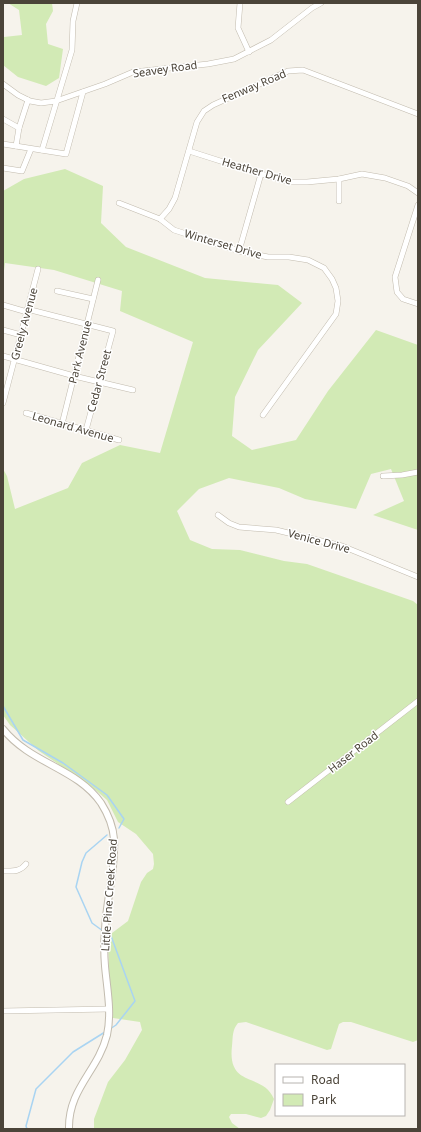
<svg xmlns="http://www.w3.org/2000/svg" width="421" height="1132" font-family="'Noto Sans',sans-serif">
<rect width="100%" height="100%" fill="#f6f3ec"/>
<g fill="#d2eab5">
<polygon points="8,3 52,3 53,11 46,24 48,44 63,49 59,78 46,86 18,77 3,65 3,41 4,37 22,35 19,10"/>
<path d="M 65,169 L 103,186 L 101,223 L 126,247 L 205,278 L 278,285 L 302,303 L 258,350 L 235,397 L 232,436 L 252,450 L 296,440 L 328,391 L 376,330 L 418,345 L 418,530 L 373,515 L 404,501 L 391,469 L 371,474 L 356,509 L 305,499 L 279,488 L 229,478 L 199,489 L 177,511 L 190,540 L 212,549 L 240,550 L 284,561 L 307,564 L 413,601 L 418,605 L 418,1040 L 413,1042 L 351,1022 L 343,1022 L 339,1024 L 331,1049 L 327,1050 L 246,1022 L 238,1023 C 232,1030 233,1037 232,1046 C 227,1089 263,1072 274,1099 L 270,1110 L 266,1116 L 261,1118 L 246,1114 L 231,1114 L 229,1117 L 232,1123 L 240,1129 L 94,1129 L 94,1119 L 108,1082 L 125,1060 L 142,1030 L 140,1022 L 113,1018 L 109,974 L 108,936 L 128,921 L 141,882 L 147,873 L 153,869 L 154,864 L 153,854 L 136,834 L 118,822 L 107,800 L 92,787 L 39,751 L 10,725 L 3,715 L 3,469 L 7,476 L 15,509 L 68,488 L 82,463 L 120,445 L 160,453 L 193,342 L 120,311 L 122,291 L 54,270 L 5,263 L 3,278 L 3,191 L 24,179 Z"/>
</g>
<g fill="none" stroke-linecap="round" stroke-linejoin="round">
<g stroke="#a9d4f2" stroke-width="1.5">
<polyline points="3,706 23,740 63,763 107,795 124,819 119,828"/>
<polyline points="103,931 92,923 76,887 82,862 86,853 107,835"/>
<polyline points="106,933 111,936 135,1001 116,1025 110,1029"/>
<polyline points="27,1129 26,1126 36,1089 73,1052 105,1032"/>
</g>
<defs>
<g id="minor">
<polyline points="240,3 238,28 249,52"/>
<polyline points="3,84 18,95 30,101 41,103 56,101 105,84 133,72 208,64 234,59 271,40 312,8 321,3"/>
<polyline points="3,119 19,128"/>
<polyline points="3,144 66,154 83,92"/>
<polyline points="16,146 19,128 28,100"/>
<polyline points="42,150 72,50 73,21 77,3"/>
<polyline points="189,151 261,174 291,182 307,182 339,179 362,174 385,178 408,186 418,193"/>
<polyline points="3,168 22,171 31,149"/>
<polyline points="339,179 339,201"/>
<polyline points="119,203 160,219 174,230 239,251 268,257 289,257 308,260 324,268 332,279 336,288 338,301 336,314 263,415"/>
<polyline points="418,205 395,277 397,292 403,299 418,304"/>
<polyline points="160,219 169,209 175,198 197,122 204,111 213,105 288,71 303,70 418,114"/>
<polyline points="239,251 261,174"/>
<polyline points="57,291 93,299"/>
<polyline points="3,305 27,312"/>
<polyline points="27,309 113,331 86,430"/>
<polyline points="3,330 21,335"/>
<polyline points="3,356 74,376 133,390"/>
<polyline points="3,403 38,269"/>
<polyline points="26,413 119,440"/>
<polyline points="62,424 98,280"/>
<polyline points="383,476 402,475 418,472"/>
<polyline points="218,515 229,523 239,527 276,530 342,546 418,577"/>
<polyline points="288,802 418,701"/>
<path d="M 3,871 C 13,871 20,872 26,864"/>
<polyline points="3,1011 109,1009"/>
</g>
<path id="tertiary" d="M 3,729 C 31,764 77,768 101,803 C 108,814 113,826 114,839 C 116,869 106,900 105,930 C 104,942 104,954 105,966 C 107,989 112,1012 107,1035 C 98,1071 68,1089 69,1129"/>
</defs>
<use href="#minor" stroke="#c2bbae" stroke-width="6"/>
<use href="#tertiary" stroke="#c2bbae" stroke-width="8"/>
<use href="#minor" stroke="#fff" stroke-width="5"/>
<use href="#tertiary" stroke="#fff" stroke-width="6"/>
</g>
<g text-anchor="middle" stroke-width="3" stroke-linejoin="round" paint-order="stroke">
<g font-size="11" fill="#4b4439" stroke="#fff">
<text transform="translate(165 69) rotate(-8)" y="4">Seavey Road</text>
<text transform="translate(254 86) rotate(-23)" y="4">Fenway Road</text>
<text transform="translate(257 171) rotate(16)" y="4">Heather Drive</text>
<text transform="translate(223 244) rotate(16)" y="4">Winterset Drive</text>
<text transform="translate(24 324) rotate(-75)" y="4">Greely Avenue</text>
<text transform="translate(80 352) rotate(-76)" y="4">Park Avenue</text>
<text transform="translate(99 381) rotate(-75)" y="4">Cedar Street</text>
<text transform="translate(73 427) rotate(16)" y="4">Leonard Avenue</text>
<text transform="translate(319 541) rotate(15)" y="4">Venice Drive</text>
<text transform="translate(353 752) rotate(-38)" y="4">Haser Road</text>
<text transform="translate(109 895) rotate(-86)" y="4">Little Pine Creek Road</text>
</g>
</g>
<rect width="421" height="1132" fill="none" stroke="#4b4439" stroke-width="8"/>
<rect x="275" y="1064" width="130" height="52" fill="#ffffff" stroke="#b7b4b0"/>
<rect x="283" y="1077" width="20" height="6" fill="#ffffff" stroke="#b7b4b0"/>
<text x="311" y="1084" font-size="12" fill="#4b4439">Road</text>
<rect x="283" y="1094" width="20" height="12" fill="#d2eab5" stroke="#b7b4b0"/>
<text x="311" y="1104" font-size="12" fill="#4b4439">Park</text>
</svg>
